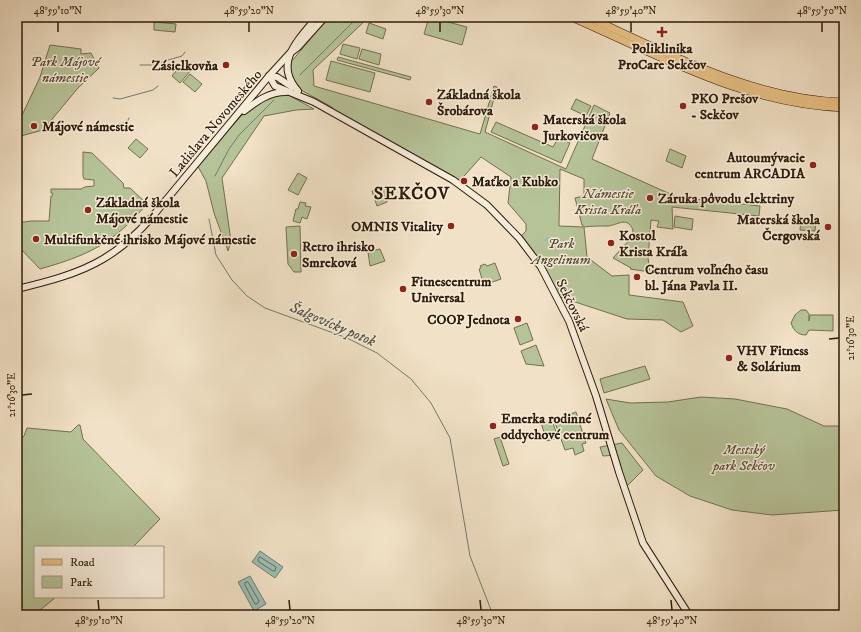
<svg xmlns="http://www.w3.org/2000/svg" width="861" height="632" font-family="'IM FELL DW Pica',serif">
<rect width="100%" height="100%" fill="#f1e1c6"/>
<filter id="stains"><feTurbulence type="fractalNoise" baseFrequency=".005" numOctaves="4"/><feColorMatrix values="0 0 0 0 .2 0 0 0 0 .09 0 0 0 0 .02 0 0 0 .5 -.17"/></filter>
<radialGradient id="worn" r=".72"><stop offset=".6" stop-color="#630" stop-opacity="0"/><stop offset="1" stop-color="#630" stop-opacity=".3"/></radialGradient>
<g fill="#b6c398" stroke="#726f50" fill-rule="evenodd">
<path d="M 329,17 L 369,17 L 313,70 L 314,86 L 480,134 L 494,86 L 497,87 L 485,132 L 566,169 L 594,105 L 610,113 L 592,159 L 677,197 L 760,206 L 759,216 L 672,207 L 673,229 L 657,227 L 659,221 L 651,220 L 648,258 L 650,272 L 630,269 L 631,268 L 613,258 L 632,237 L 633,230 C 627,215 617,226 607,226 C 599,226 592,226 584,227 L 587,257 L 612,276 L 629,275 L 629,295 L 683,302 L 693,326 L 681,332 L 663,320 L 627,319 L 560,297 L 519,238 L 526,231 L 526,224 L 508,203 L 511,177 L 481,157 L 458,183 L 336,115 L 332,107 L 299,89 L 296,87 L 289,68 L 291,62 ZM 560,169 L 584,179 L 584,196 L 575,198 L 582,225 L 583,225 L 583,227 L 559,226 Z"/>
<polygon points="429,17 467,27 462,45 424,34"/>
<polygon points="154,22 176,24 175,32 154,30"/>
<polygon points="369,23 386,29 383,39 366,33"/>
<polygon points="343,44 360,48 357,59 340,54"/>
<polygon points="50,45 81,49 81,54 91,53 99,68 78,88 43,130 17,137 17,126 40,77"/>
<polygon points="362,49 381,54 379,65 359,59"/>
<polygon points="338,57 411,77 410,80 337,60"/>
<polygon points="331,61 375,73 370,92 326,80"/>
<polygon points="183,62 191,70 180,83 172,76"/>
<polygon points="190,74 202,84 195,92 183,82"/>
<polygon points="283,92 314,109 296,110 264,116 222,178 231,241 228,251 214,213 206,181 196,163 248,109 265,97"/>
<polygon points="576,99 591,106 586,116 571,109"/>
<polygon points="496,122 553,147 558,138 570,143 561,163 491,132"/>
<polygon points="136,139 148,149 140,158 128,148"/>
<polygon points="670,149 686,156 682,168 666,161"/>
<path d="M 83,152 L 92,153 L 123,183 L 124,188 L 130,188 L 147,204 C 138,214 129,224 118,233 C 96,252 68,261 40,269 L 17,245 L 17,223 L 31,221 L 49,221 L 51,196 L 52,196 L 53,194 L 51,193 L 51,189 L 81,189 L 85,187 L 94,186 L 94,180 L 84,179 L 83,176 Z"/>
<polygon points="298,173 307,178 298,195 288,190"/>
<polygon points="387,187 387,202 377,206 372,191"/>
<polygon points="300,202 306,203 305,206 311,207 307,219 302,217 300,223 293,221 296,209 298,209"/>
<polygon points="675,216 693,219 692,230 674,227"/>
<polygon points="801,218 816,219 815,231 800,230"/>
<polygon points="300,226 301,272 294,272 288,264 286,227"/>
<polygon points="380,249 385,261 370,266 368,252"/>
<polygon points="495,263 501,279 484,285 479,269 481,268 480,266 485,264 487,266"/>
<path d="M 801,310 L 806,310 L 809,314 L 809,321 L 810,315 L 833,315 L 833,331 L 809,330 L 806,335 C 798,335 794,331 791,323 L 795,315 Z"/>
<polygon points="527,323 533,340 520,345 514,328"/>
<polygon points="536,345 544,366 526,364 521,351"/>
<polygon points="645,366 650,379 604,393 600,379"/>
<polygon points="701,397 735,399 787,409 824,426 844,426 844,510 772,515 732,510 690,496 656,476 619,430 606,399 630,403 668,402"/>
<polygon points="576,412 586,443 582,444 584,451 575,455 573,448 565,450 554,420"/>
<polygon points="552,420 558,438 547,441 541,423"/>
<polygon points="78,425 80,425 83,439 160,519 133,547 35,547 35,597 56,597 34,615 17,615 17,442 24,436 27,428 71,432"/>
<polygon points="500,437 509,464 503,466 494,439"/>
<polygon points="622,443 643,470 625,488 616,455 603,456 600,447"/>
</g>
<g fill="#9bbeb3" stroke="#6f7d6f">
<polygon points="260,551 283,567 275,578 252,562"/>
<polygon points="250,576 266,604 254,611 238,582"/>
</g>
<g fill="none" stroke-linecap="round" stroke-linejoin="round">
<g stroke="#646c5e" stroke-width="1">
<polygon points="260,557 276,567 275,571 273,571 259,562 258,560"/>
<polygon points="248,582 259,601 257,604 255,604 245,585 245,583"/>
</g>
<g stroke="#6f7d6f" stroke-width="1">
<polyline points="140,65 151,65 182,56 185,52"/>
<polyline points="300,75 358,17"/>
<polyline points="113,98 120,99 153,90 158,86"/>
<polyline points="86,131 90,132 127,122 129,118"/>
<polyline points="215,176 229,149 239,135 274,100"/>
<polyline points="209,219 216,255 232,280 247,296 265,308 347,338 377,353 411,379 431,403 450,438 470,556 493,615"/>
</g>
<polyline stroke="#9bbeb3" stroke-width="4.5" points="548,239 547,240 551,242"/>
<defs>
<g id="secondary">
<polyline points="269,76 275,86 314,102 453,180 487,205 519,238 541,267 569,321 596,396 619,472 643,543 689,615"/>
<polyline points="269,76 277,77 292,87"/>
<path d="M 298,91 C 273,63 298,40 317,17"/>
<path d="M 244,111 C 257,101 269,92 286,92"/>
<path d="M 17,289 C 46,282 78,274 103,259 C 122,248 138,233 152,217 L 269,76 L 290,53 L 298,47 L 325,17"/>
</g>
<g id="primary">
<path d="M 571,17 C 661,56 743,104 844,108"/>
<path d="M 588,17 C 670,54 752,99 844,102"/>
</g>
</defs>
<use href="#secondary" stroke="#2e1b09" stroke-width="8"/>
<use href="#primary" stroke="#2e1b09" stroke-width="8"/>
<use href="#secondary" stroke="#f6ecda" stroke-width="6"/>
<use href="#primary" stroke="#e8c083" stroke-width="7"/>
</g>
<path fill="none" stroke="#2e1b09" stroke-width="1.5" d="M 58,22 L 58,32M 249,22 L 249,32M 440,22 L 440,32M 631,22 L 631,32M 822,22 L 822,32M 829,339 L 839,338M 22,395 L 32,394M 98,600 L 99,610M 289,600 L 290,610M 480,600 L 481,610M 671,600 L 672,610"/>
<g fill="#8f2418" stroke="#f6ecda" stroke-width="1.5">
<path d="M660 26h4v4h4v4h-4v4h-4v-4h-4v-4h4z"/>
<circle cx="226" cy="65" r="4"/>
<circle cx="429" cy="102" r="4"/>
<circle cx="683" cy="106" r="4"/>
<circle cx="34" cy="126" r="4"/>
<circle cx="535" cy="127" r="4"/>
<circle cx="813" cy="165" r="4"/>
<circle cx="464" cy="181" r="4"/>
<circle cx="650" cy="198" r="4"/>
<circle cx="88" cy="210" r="4"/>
<circle cx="451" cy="226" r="4"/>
<circle cx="828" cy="227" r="4"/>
<circle cx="36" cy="239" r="4"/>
<circle cx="611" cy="243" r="4"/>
<circle cx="294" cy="254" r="4"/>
<circle cx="637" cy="277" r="4"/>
<circle cx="403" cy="289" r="4"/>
<circle cx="518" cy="319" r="4"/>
<circle cx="729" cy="358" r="4"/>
<circle cx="493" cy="426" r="4"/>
</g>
<g text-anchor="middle" stroke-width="3" stroke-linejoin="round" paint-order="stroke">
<g font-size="14" font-weight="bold" fill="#2e1b09" stroke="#f6ecda" text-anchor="start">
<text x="662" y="53" text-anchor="middle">Poliklinika<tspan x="662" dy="16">ProCare Sekčov</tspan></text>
<text x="218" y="70" text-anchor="end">Zásielkovňa</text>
<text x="437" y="99">Základná škola<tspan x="437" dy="16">Šrobárova</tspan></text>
<text x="691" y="103">PKO Prešov<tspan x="691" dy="16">- Sekčov</tspan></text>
<text x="543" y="124">Materská škola<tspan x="543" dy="16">Jurkovičova</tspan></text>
<text x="42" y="131">Májové námestie</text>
<text x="805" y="162" text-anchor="end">Autoumývacie<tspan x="805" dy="16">centrum ARCADIA</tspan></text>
<text x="472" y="186">Maťko a Kubko</text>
<text x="658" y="203">Záruka pôvodu elektriny</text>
<text x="96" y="207">Základná škola<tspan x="96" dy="16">Májové námestie</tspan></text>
<text x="820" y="224" text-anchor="end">Materská škola<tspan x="820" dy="16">Čergovská</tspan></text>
<text x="443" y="231" text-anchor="end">OMNIS Vitality</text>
<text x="619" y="240">Kostol<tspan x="619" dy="16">Krista Kráľa</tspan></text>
<text x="44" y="244">Multifunkčné ihrisko Májové námestie</text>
<text x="302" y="251">Retro ihrisko<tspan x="302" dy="16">Smreková</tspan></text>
<text x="645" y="274">Centrum voľného času<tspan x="645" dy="16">bl. Jána Pavla II.</tspan></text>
<text x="411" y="286">Fitnescentrum<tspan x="411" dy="16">Universal</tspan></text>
<text x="510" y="324" text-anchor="end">COOP Jednota</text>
<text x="737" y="355">VHV Fitness<tspan x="737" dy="16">&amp; Solárium</tspan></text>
<text x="501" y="423">Emerka rodinné<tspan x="501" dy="16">oddychové centrum</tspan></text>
</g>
<g font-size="14" font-style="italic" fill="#574d34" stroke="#f6ecda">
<text x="65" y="66">Park Májové<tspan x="65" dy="16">námestie</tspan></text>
<text x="608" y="198">Námestie<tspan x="608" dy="16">Krista Kráľa</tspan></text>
<text x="561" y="248">Park<tspan x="561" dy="16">Angelinum</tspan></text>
<text x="744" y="454">Mestský<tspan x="744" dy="16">park Sekčov</tspan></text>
</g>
<g font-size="14" fill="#2e1b09" stroke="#f6ecda">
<text transform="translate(215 123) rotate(-50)" y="5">Ladislava Novomeského</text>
<text transform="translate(573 305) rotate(64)" y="5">Sekčovská</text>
</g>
<g font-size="15" font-style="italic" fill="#545444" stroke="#f6ecda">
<text transform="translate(333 324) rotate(23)" y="5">Šalgovícky potok</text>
</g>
<g font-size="18" font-weight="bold" letter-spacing="1" fill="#2e1b09" stroke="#f6ecda">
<text x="412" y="199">SEKČOV</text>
</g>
</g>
<rect width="861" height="632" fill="none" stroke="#f1e1c6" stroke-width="44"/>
<rect x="34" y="546" width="130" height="52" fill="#f6ecda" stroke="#a69886"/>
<rect x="42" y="559" width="20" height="6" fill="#e8c083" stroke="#a69886"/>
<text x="70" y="566" font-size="12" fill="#2e1b09">Road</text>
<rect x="42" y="576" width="20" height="12" fill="#b6c398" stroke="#a69886"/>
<text x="70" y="586" font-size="12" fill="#2e1b09">Park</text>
<rect x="22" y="22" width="817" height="588" fill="none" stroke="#2e1b09" stroke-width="1.5"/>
<g font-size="10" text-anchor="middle" fill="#2e1b09">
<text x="58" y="14">48°59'10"N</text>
<text x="249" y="14">48°59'20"N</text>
<text x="440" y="14">48°59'30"N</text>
<text x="631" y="14">48°59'40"N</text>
<text x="822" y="14">48°59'50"N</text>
<text transform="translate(850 338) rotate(-90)" y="4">21°16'30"E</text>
<text transform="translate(11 395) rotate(-90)" y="4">21°16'30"E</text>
<text x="99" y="624">48°59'10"N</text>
<text x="290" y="624">48°59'20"N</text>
<text x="481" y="624">48°59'30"N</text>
<text x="672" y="624">48°59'40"N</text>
</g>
<rect width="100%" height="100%" filter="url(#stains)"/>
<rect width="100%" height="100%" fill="url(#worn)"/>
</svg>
